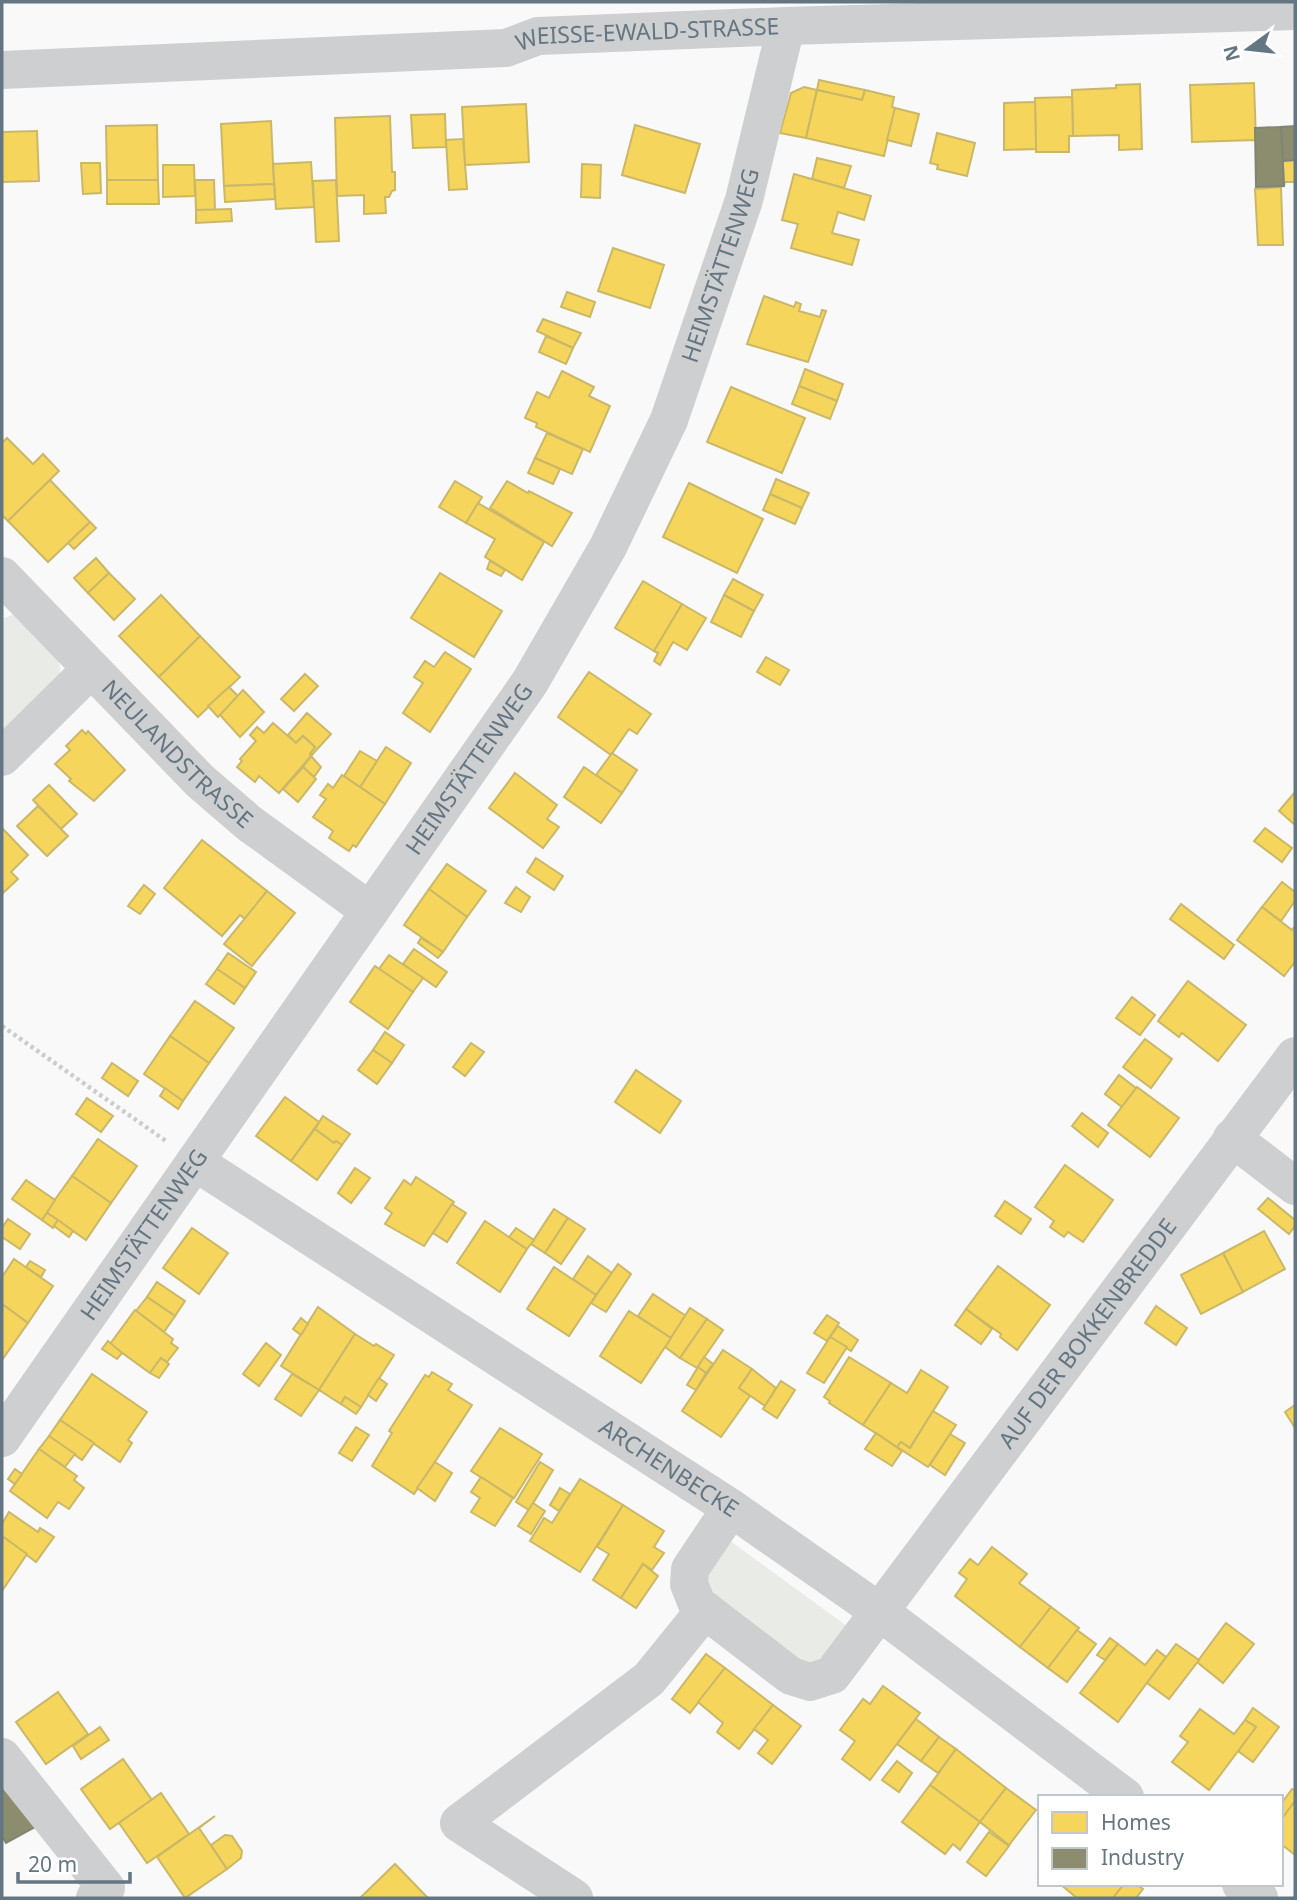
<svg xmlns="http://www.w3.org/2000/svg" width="1297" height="1900" font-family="'Noto Sans',sans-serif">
<rect width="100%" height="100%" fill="#f9f9f9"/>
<g fill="#e8ebe6">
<path d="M 12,615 L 20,616 C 37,633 67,653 59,679 L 2,736 L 2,619 Z"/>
<polygon points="722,1535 855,1632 811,1668 709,1599 701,1572"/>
</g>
<g fill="#f6d55c" stroke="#cab868" stroke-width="2">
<polygon points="819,80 865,90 862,100 817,90"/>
<polygon points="1254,83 1256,140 1192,142 1190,85"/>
<polygon points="1140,84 1142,149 1119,150 1119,135 1073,136 1072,90 1116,88 1116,85"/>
<polygon points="804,87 817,90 806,138 780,133 791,93"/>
<polygon points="817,90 862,100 865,90 894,97 892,107 895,108 884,156 806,138"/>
<polygon points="1072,97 1073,136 1069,136 1069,152 1036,152 1035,98"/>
<polygon points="1035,102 1036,149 1004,150 1004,103"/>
<polygon points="526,104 529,162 465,165 462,107"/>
<polygon points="895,108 919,114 911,146 887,140"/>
<polygon points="445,114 446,147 413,148 411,115"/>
<polygon points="390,116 392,172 395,172 395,190 392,191 389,197 385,197 386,213 364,214 364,195 337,196 335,118"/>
<polygon points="271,121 274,184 224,186 221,124"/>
<polygon points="157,125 158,180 107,180 106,126"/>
<polygon points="635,125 700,144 685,193 622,175"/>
<polygon points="37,131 39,181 2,182 2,132"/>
<polygon points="937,133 975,143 967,176 937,169 938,165 930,163"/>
<polygon points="463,139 467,189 449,190 446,140"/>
<polygon points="817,158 851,166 844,188 812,179"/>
<polygon points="1295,160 1295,182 1285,182 1284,186 1283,161"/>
<polygon points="311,162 314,207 276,209 273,164"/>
<polygon points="81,163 100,163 101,193 83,194"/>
<polygon points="582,164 601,165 600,198 581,197"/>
<polygon points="163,165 194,165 195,196 163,197"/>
<polygon points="794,174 871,196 864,220 838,212 832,233 859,240 852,265 791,248 798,224 782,220"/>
<polygon points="107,180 158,180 159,204 107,204"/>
<polygon points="195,180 214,180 215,210 196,210"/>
<polygon points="336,180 339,241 316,242 313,181"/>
<polygon points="274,184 275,199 225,202 224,186"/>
<polygon points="1281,187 1283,245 1258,245 1255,189"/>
<polygon points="231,209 232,221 196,223 196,210"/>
<polygon points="613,248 664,265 650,308 598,291"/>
<polygon points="567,292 595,302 590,317 561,307"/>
<polygon points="764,296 794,307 796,302 801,304 799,311 820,317 822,310 826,311 808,362 747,344"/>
<polygon points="543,319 581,333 573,348 537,331"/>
<polygon points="546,336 573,348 566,364 539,352"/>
<polygon points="805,369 843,384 837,401 799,386"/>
<polygon points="562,371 594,387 589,396 610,406 590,452 536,427 537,423 525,418 537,392 549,398"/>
<polygon points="799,386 837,401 830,419 792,404"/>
<polygon points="731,387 805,418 782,473 707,442"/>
<polygon points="547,433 583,449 572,474 535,458"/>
<polygon points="7,438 33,464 43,454 59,471 8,521 2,515 2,443"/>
<polygon points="535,458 560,469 553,484 528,473"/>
<polygon points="776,479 809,493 802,508 770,494"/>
<polygon points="50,480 90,522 48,562 8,521"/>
<polygon points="455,481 482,497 466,523 439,507"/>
<polygon points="507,481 528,493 529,491 572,513 552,546 490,508"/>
<polygon points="689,483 763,519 737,573 663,537"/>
<polygon points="770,494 802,508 795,524 763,510"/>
<polygon points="478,503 544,542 522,580 485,557 495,539 466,523"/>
<polygon points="90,522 96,528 74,549 68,543"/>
<polygon points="96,558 109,573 88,593 74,578"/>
<polygon points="490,561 505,570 501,576 487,569"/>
<polygon points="109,573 135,599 114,620 88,593"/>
<polygon points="440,573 502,611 474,657 411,618"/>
<polygon points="733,579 763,595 754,611 724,595"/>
<polygon points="643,581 682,604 654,651 615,628"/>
<polygon points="161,595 200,636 159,677 119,636"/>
<polygon points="724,595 754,611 741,637 711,622"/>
<polygon points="682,604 706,618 687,650 673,642 660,665 654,661 658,653 654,651"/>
<polygon points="200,636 240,677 198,717 159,677"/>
<polygon points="445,652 471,669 430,732 403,713 423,683 414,677 425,661 434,667"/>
<polygon points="766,657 789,670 780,685 757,672"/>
<polygon points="589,672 651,714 637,734 629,729 611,755 558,717"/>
<polygon points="305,674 318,686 294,711 281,699"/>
<polygon points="229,687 239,697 218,717 208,706"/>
<polygon points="243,690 264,712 240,737 220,715"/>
<polygon points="307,713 331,734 311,756 310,754 315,747 303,736 296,743 288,735"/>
<polygon points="273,723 296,743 303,736 315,747 310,754 311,756 279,793 259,776 255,782 237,767 242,761 240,759 256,741 250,735 257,727 264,733"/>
<polygon points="82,730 86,734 88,731 125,770 94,801 69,781 71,779 55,764 70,750 66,746"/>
<polygon points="386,747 411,763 385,804 360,787"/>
<polygon points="360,751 377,761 360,787 344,776"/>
<polygon points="612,753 637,770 622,793 596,775"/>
<polygon points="311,756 321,767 314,777 303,767"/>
<polygon points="303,767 316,779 298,802 283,789"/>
<polygon points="584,767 622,793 601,823 564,797"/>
<polygon points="515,773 557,805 547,819 559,827 543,848 489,808"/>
<polygon points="342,775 385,804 356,847 353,845 349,851 329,838 333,831 313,817 326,799 320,795 328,784 333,788"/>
<polygon points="49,785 77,814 61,829 33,800"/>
<polygon points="1295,792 1295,825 1279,811"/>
<polygon points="38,806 68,836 47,856 17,826"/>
<polygon points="2,828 28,855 11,872 18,879 2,894"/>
<polygon points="1265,828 1292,848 1282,862 1254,841"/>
<polygon points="202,840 267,891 245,919 240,915 222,936 164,888"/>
<polygon points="536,858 563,876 554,890 527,872"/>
<polygon points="447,864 486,891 467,917 429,889"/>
<polygon points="1282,882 1295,892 1295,901 1281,921 1262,907"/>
<polygon points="144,885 155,894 140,914 128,906"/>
<polygon points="516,887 530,897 521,912 505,903"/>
<polygon points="429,889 467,917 443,952 404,925"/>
<polygon points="267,891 295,913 252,966 224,944"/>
<polygon points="1181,904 1234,945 1224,959 1170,919"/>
<polygon points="1262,907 1292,930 1295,926 1295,962 1284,976 1237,940"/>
<polygon points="421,938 443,952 438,958 418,943"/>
<polygon points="414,949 447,972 436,987 403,964"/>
<polygon points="228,953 256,972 245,988 217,969"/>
<polygon points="389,955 423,978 413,992 379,969"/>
<polygon points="375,966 413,992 388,1029 350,1002"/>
<polygon points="217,969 245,988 234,1004 206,984"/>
<polygon points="1188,981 1246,1025 1218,1061 1182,1033 1179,1037 1158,1021"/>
<polygon points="1132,997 1155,1015 1140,1035 1116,1018"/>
<polygon points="195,1001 234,1028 209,1063 170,1036"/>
<polygon points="385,1032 404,1045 392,1063 373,1050"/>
<polygon points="170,1036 209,1063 183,1101 144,1074"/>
<polygon points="1145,1039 1172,1059 1151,1088 1123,1067"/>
<polygon points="471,1043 484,1052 465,1076 453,1067"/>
<polygon points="373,1050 392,1063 377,1084 358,1070"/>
<polygon points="112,1063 138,1081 128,1096 102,1078"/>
<polygon points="636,1070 681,1101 660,1133 615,1102"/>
<polygon points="1119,1075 1136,1088 1122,1107 1105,1094"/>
<polygon points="1137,1087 1179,1118 1150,1157 1108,1125"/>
<polygon points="165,1088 183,1101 178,1109 160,1096"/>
<polygon points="285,1097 319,1122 291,1161 256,1136"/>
<polygon points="87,1098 113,1116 101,1132 76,1114"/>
<polygon points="1082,1113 1108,1133 1098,1147 1072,1126"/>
<polygon points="323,1116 350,1134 342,1145 336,1141 334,1143 315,1129"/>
<polygon points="315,1129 334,1143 336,1141 342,1145 317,1180 291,1161"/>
<polygon points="98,1139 137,1166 111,1203 72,1176"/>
<polygon points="1065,1165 1113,1200 1083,1242 1068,1232 1064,1237 1050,1227 1054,1221 1035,1207"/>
<polygon points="355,1168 370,1178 351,1203 338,1193"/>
<polygon points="72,1176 111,1203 86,1240 46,1212"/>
<polygon points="416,1177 454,1202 424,1246 385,1224 392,1213 385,1208 404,1180 411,1185"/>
<polygon points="26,1180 55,1200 42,1220 12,1199"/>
<polygon points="1268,1198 1295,1220 1295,1226 1289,1234 1258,1209"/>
<polygon points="1005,1201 1031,1219 1021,1234 995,1216"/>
<polygon points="452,1204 466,1213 447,1242 433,1233"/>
<polygon points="554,1209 568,1218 545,1253 531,1244"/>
<polygon points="47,1213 58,1220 53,1228 42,1220"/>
<polygon points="568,1218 585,1229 561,1264 545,1253"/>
<polygon points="8,1219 30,1234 20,1249 2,1237 2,1228"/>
<polygon points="58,1220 73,1231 69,1237 54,1226"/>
<polygon points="485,1221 527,1249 500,1292 457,1263"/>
<polygon points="192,1228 228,1253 199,1294 163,1268"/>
<polygon points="516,1228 534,1240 527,1249 509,1237"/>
<polygon points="1264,1231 1285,1269 1243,1292 1223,1253"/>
<polygon points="1223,1253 1243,1292 1201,1314 1181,1275"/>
<polygon points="588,1256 612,1273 596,1295 573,1279"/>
<polygon points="14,1259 53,1286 28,1323 2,1304 2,1277"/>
<polygon points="30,1261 45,1270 41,1277 26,1267"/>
<polygon points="618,1264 631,1274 606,1312 591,1303"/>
<polygon points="998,1266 1050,1305 1017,1350 1000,1337 1001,1334 966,1309"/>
<polygon points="554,1267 596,1295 569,1336 527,1309"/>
<polygon points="157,1282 185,1301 175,1316 147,1297"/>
<polygon points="653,1294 686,1316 671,1338 638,1316"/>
<polygon points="147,1297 175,1316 164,1332 136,1311"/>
<polygon points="2,1304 28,1323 2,1360"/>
<polygon points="1156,1306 1187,1328 1176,1345 1145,1323"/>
<polygon points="318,1307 355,1334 319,1390 281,1366"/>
<polygon points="690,1308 707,1319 680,1358 665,1347"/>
<polygon points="966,1309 992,1329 981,1344 955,1325"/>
<polygon points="135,1310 173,1339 171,1343 178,1348 167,1362 161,1358 150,1373 110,1344"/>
<polygon points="629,1311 671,1338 641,1383 600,1356"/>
<polygon points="827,1315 839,1323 827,1341 814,1333"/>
<polygon points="301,1318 308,1324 301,1335 293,1329"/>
<polygon points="707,1319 723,1330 697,1368 680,1358"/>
<polygon points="838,1326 858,1340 851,1351 830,1337"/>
<polygon points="355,1334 374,1346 376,1344 394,1355 361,1407 345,1397 341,1404 319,1390"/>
<polygon points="830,1337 847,1347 824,1383 807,1373"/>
<polygon points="108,1341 122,1353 117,1359 102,1349"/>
<polygon points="266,1343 281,1355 259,1386 243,1374"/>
<polygon points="723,1350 752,1369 739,1388 750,1396 721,1437 682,1411"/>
<polygon points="704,1357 713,1364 706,1373 698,1367"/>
<polygon points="849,1357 891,1383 863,1425 829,1403 830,1401 824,1397"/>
<polygon points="161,1358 169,1364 159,1378 150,1373"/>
<polygon points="698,1367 706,1373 696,1390 687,1385"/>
<polygon points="752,1369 776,1388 765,1406 739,1388"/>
<polygon points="921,1370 948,1387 910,1448 901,1442 897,1447 863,1425 891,1383 907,1393"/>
<polygon points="432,1372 452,1384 448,1390 472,1405 414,1494 372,1466 392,1433 389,1431 425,1375 429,1377"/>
<polygon points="92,1374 147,1412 128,1440 132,1443 120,1462 60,1420"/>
<polygon points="292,1374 319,1390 301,1416 275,1399"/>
<polygon points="379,1378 387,1384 376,1401 368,1395"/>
<polygon points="781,1381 795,1390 777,1418 763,1409"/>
<polygon points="345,1397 361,1407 356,1414 341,1404"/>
<polygon points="1295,1405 1295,1428 1285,1412"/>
<polygon points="933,1411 956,1425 928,1467 897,1447 901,1442 910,1448"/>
<polygon points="60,1420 94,1443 82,1460 49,1436"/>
<polygon points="356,1427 369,1435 352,1461 339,1453"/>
<polygon points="500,1428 542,1454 514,1498 471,1471"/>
<polygon points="876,1433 902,1451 892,1466 865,1449"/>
<polygon points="950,1434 965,1443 945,1475 930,1465"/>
<polygon points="49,1436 75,1454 65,1467 39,1449"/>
<polygon points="39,1449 77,1476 74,1480 84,1488 69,1509 58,1502 47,1518 10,1491"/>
<polygon points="435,1462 452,1473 435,1501 417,1488"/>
<polygon points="540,1462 553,1470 529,1510 516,1502"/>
<polygon points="15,1469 22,1474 15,1484 8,1479"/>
<polygon points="481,1477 513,1498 495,1526 471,1512 480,1498 471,1492"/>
<polygon points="580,1479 623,1505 580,1572 530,1541 544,1518 552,1523"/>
<polygon points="560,1488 570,1494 559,1511 550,1505"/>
<polygon points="533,1503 545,1511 531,1534 518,1526"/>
<polygon points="623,1505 664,1531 654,1547 664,1553 652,1570 643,1564 621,1598 593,1580 609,1554 597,1547"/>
<polygon points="9,1512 38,1532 40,1528 54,1537 36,1562 2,1536 2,1524"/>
<polygon points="2,1536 27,1554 2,1591"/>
<polygon points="992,1547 1027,1574 1019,1583 1051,1607 1020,1647 955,1596 967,1579 959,1573 970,1559 978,1565"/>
<polygon points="643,1564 658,1576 636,1608 621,1598"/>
<polygon points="1051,1607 1079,1628 1048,1668 1020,1647"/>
<polygon points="1226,1623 1254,1644 1223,1683 1197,1662"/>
<polygon points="1077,1630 1096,1644 1067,1682 1048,1668"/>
<polygon points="1110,1638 1118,1644 1105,1660 1097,1655"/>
<polygon points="1118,1644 1145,1665 1157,1650 1166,1657 1118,1722 1080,1693"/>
<polygon points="1176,1644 1199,1660 1169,1699 1147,1683"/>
<polygon points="706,1654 725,1668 690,1713 672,1699"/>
<polygon points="725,1668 773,1705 739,1749 717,1732 723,1723 698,1702"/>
<polygon points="883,1686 920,1713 870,1780 842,1759 855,1741 840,1730 863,1699 870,1704"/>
<polygon points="58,1692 88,1734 46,1764 16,1722"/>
<polygon points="773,1705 801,1726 772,1764 758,1753 768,1740 754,1729"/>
<polygon points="1253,1708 1279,1727 1253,1762 1238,1751 1256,1727 1245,1720"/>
<polygon points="1200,1709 1234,1734 1245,1720 1256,1727 1209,1790 1172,1762 1188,1742 1180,1736"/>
<polygon points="916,1719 939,1737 921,1761 897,1744"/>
<polygon points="100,1727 109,1740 81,1759 73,1746"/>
<polygon points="939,1737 956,1749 938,1773 921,1761"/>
<polygon points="956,1749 1006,1788 980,1822 930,1785"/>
<polygon points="123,1759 152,1800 110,1829 81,1789"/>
<polygon points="897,1761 912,1773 899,1792 882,1780"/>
<polygon points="930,1785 980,1822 960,1850 953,1844 945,1854 902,1822"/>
<polygon points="1006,1788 1036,1810 1009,1845 980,1822"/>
<polygon points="1292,1789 1295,1791 1295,1801 1284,1816 1281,1814 1281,1804"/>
<polygon points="161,1793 189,1834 147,1863 119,1823"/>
<polygon points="1295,1801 1295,1855 1281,1844 1281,1820"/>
<polygon points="215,1816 199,1828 227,1869 185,1898 157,1857"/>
<polygon points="989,1832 1009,1846 986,1876 967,1862"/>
<polygon points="225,1835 232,1836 242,1851 241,1858 227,1869 211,1845"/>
<polygon points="395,1864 428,1898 360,1898"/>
<polygon points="1060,1884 1124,1884 1113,1898 1077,1898"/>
<polygon points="1124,1884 1136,1884 1143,1889 1136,1898 1113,1898"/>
</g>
<g fill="#8c8c6e" stroke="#808574" stroke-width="2">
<polygon points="1295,126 1295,160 1283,161 1281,127"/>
<polygon points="1281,127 1284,186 1256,187 1255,128"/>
<polygon points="2,1781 37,1826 6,1843 2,1836"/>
</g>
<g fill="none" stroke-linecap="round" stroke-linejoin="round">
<polyline stroke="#cbcccd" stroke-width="4.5" stroke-dasharray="3.5 3.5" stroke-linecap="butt" points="2,1026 166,1141"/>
<g stroke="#cecfd0" stroke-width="38">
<path id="s1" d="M 2,70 L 506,48 L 538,36 L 786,26 L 1295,11"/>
<path id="s2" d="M 2,576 L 200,781 L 250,824 L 370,911"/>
<polyline points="2,757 91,669"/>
<polyline points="1232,1138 1295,1186"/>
<path id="s3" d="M 195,1162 L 731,1508 L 880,1612 L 1125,1797"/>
<path id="s4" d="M 2,1438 L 530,682 L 608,547 L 669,420 L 744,200 L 786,26"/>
<path id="s5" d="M 731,1508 L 690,1569 L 689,1584 L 697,1604 L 791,1676 L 810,1682 L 832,1675 L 1295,1056"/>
<polyline points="2,1757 106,1888 95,1898"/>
<polyline points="1241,1884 1259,1898"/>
<polyline points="574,1898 459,1823 649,1679 705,1610"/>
</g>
</g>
<g text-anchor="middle" stroke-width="7" stroke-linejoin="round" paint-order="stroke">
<g font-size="23" fill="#657683" stroke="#fff">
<text dy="8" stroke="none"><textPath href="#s1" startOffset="648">WEISSE-EWALD-STRASSE</textPath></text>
<text dy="8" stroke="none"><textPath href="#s4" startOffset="1382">HEIMSTÄTTENWEG</textPath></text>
<text dy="8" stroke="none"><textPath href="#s2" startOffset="250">NEULANDSTRASSE</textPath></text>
<text dy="8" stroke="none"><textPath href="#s4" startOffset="816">HEIMSTÄTTENWEG</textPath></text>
<text dy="8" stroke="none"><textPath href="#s4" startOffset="248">HEIMSTÄTTENWEG</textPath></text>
<text dy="8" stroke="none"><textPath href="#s5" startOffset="698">AUF DER BOKKENBREDDE</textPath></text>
<text dy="8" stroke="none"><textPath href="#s3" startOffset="564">ARCHENBECKE</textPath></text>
</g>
</g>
<rect width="1297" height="1900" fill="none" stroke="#657683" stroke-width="7"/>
<rect x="1038" y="1795" width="245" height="91" fill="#ffffff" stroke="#c1c8cd" stroke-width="2"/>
<rect x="1052" y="1812" width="35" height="21" fill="#f6d55c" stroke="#c1c8cd" stroke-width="2"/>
<text x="1101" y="1830" font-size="21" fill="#657683">Homes</text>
<rect x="1052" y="1848" width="35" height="21" fill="#8c8c6e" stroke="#c1c8cd" stroke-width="2"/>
<text x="1101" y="1865" font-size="21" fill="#657683">Industry</text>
<g transform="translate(1248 49) rotate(255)" stroke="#ffffff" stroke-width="5" paint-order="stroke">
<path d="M0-5L12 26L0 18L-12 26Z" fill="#657683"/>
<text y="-10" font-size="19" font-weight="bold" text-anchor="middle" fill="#657683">N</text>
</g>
<path d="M18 1872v10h112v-10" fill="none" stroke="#657683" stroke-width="3.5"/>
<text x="28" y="1872" font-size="21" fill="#657683" stroke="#ffffff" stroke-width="5" paint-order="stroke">20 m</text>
</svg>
